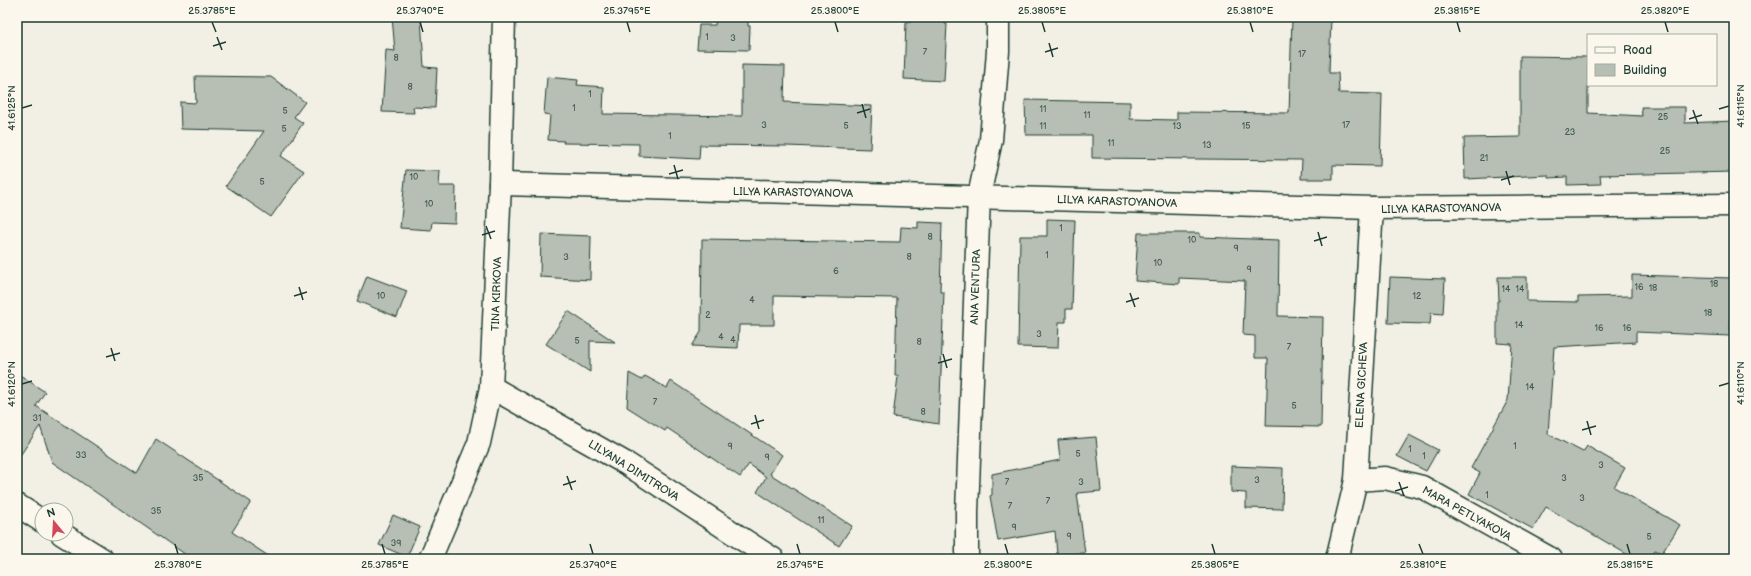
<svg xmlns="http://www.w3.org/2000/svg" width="1751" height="576" font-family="'Balsamiq Sans',sans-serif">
<rect width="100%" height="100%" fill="#f2f0e5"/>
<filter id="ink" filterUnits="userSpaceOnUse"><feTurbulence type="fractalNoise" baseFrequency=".025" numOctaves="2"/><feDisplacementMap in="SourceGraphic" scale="8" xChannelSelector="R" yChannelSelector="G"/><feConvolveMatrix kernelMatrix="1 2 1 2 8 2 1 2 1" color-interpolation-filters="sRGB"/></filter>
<g filter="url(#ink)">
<g fill="#b7beb3" stroke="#1f3d34">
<polygon points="392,17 421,17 424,67 437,68 435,108 413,107 414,113 382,112 386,50 395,51"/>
<polygon points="716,17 748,17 748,26 750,26 749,50 697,49 699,25 715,25"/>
<polygon points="910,17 945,17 945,24 947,24 944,81 904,79 906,22 910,22"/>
<polygon points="1292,17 1331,17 1329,73 1338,73 1339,93 1382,94 1380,166 1333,165 1333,179 1301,179 1302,160 1092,158 1092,135 1026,135 1025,100 1130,102 1130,119 1177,120 1177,112 1289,113"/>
<polygon points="1520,56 1588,57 1588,113 1642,116 1641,107 1685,107 1685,123 1734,121 1734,172 1600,175 1601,184 1567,185 1567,177 1548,178 1548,175 1465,179 1464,138 1520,137"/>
<polygon points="742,65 785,66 784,102 872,106 870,149 786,146 700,145 699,159 639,156 639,144 563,143 564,141 548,140 550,115 544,114 547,77 578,80 577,85 604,87 603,114 742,116"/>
<polygon points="195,76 271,77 305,102 294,117 303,123 281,156 304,171 271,217 226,186 264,131 181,129 180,102 196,103"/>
<polygon points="406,170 440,171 439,186 456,186 455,223 432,222 431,230 400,228"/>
<polygon points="1047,219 1075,220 1072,309 1066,309 1066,322 1059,322 1058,348 1018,347 1020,236 1047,236"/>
<polygon points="918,222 942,223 940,292 944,292 939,424 893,417 898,376 895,376 897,298 774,296 774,325 739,325 738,348 692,346 701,332 702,239 900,242 901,227 918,228"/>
<polygon points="1138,233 1200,233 1200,237 1279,240 1278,316 1323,317 1321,427 1266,426 1268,358 1255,358 1255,336 1243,335 1245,281 1179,278 1179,284 1135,281"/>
<polygon points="541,234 591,236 590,280 540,277"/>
<polygon points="1632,275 1732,278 1730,336 1636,332 1636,342 1554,347 1548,434 1583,452 1587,446 1625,468 1614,487 1680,525 1662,553 1655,550 1650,559 1635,559 1546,507 1533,529 1469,494 1480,473 1471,468 1508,400 1512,344 1497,343 1497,301 1499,301 1498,277 1527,277 1527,301 1578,302 1578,297 1632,296"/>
<polygon points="367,276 407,291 397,317 357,301"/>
<polygon points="1390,277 1445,279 1443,314 1431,313 1430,324 1388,323"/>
<polygon points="568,311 615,342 590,341 590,372 546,344"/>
<polygon points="17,373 45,392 36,406 137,473 156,439 251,502 232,532 273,559 192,559 52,462 40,426 17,460"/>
<polygon points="629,373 642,380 645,376 667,388 671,381 782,455 770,474 852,526 839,546 757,492 766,477 749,464 740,477 667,428 665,431 627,407"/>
<polygon points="1409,435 1438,450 1426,471 1397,456"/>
<polygon points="1096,437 1101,491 1077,493 1085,553 1057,554 1055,531 998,541 990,496 992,495 992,474 1060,460 1058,440"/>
<polygon points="1231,466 1283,468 1282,509 1246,508 1246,493 1231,492"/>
<polygon points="393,515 420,527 407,557 379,545"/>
</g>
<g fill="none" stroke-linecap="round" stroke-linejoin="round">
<defs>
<g id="street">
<polyline points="500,184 1372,208 1734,205"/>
<polyline points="491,387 627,464 773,559"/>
<polyline points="1356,480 1385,478 1422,487 1551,559"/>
<polyline points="17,505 42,521"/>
<polyline points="62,534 102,559"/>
<polyline points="430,559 479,443 491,387 500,184 504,17"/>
<polyline points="967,559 967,512 979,196 991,140 998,51 998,17"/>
<polyline points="1337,559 1356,480 1372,208"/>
</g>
</defs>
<use href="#street" stroke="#1f3d34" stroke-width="25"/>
<use href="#street" stroke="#fbf7ec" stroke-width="22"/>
</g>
</g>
<path fill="none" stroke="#1f3d34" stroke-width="1.5" d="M 212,22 L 216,32M 420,22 L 423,32M 627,22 L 630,32M 835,22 L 838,32M 1042,22 L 1045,32M 1250,22 L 1253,32M 1457,22 L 1460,32M 1665,22 L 1668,32M 217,37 L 222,50M 1049,43 L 1053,57M 213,46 L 226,42M 1045,52 L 1058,48M 862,104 L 866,118M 22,108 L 32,105M 1719,109 L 1729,106M 1693,110 L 1698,124M 857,113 L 870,109M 1689,119 L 1702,115M 674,165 L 678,179M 1506,171 L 1510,185M 669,174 L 683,170M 1501,180 L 1514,176M 486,226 L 491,239M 1318,232 L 1322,246M 482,235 L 495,231M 1314,241 L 1327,237M 299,287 L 303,300M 1130,293 L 1135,307M 294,296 L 307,292M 1126,302 L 1139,298M 111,348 L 115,361M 943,354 L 947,368M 106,357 L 120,353M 938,363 L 952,359M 22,384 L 32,381M 1719,386 L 1729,383M 755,415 L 759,429M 1587,421 L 1591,435M 751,424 L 764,420M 1582,430 L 1596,426M 567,476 L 572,490M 1399,482 L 1404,496M 563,485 L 576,481M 1395,491 L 1408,487M 175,544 L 178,554M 382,544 L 385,554M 590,544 L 593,554M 797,544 L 800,554M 1005,544 L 1008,554M 1212,544 L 1215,554M 1419,544 L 1423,554M 1627,544 L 1630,554"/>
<g text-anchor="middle" stroke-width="3.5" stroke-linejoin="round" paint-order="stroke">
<g font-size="9" fill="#455d54">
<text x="707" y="40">1</text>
<text x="733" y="41">3</text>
<text x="925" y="55">7</text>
<text x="1302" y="57">17</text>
<text x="396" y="61">8</text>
<text x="410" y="90">8</text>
<text x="590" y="97">1</text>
<text x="574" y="111">1</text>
<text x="1043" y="112">11</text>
<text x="285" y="114">5</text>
<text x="1087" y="118">11</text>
<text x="1663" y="120">25</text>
<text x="764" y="128">3</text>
<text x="1346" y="128">17</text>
<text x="846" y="129">5</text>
<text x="1043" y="129">11</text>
<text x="1177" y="129">13</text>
<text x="1246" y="129">15</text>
<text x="284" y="132">5</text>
<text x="1570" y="135">23</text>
<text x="670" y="139">1</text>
<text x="1111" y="146">11</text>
<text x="1207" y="148">13</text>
<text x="1665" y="154">25</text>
<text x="1484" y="161">21</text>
<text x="414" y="180">10</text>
<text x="262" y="185">5</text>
<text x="429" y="207">10</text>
<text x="1061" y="231">1</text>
<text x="930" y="240">8</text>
<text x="1192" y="243">10</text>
<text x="1236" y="251">9</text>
<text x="1047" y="258">1</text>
<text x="566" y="260">3</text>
<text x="909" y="260">8</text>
<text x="1158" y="266">10</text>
<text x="1249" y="272">9</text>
<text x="836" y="274">6</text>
<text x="1714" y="287">18</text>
<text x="1639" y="290">16</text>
<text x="1653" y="291">18</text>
<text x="1506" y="292">14</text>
<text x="1520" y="292">14</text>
<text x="381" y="299">10</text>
<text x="1417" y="299">12</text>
<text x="752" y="303">4</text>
<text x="1708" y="316">18</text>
<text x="708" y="318">2</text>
<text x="1519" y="328">14</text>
<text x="1599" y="331">16</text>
<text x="1627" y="331">16</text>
<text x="1039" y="337">3</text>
<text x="721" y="340">4</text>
<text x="733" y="343">4</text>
<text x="577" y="344">5</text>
<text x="919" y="345">8</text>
<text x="1289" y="350">7</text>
<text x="1530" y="390">14</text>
<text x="655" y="405">7</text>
<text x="1294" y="409">5</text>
<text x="923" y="415">8</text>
<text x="37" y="421">31</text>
<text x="730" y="449">9</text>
<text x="1515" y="449">1</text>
<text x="1410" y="452">1</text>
<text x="1078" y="457">5</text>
<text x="81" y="458">33</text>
<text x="1424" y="459">1</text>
<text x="767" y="460">9</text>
<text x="1601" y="468">3</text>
<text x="198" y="481">35</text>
<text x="1564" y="481">3</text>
<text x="1257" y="483">3</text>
<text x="1007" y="485">7</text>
<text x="1081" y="485">3</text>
<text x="1487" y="498">1</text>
<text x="1582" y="501">3</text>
<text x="1048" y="504">7</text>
<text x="1010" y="509">7</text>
<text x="156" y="514">35</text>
<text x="821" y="523">11</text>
<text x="1014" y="530">9</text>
<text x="1069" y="539">9</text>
<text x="1649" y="540">5</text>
<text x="396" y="546">39</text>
</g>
<g font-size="11" fill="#1f3d34" stroke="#fbf7ec">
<text transform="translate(793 192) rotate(1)" y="4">LILYA KARASTOYANOVA</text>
<text transform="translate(1117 201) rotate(2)" y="4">LILYA KARASTOYANOVA</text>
<text transform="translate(1441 208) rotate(-1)" y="4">LILYA KARASTOYANOVA</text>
<text transform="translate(975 287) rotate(-88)" y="4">ANA VENTURA</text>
<text transform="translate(496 294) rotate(-88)" y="4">TINA KIRKOVA</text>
<text transform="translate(1361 385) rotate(-87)" y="4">ELENA GICHEVA</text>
<text transform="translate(634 470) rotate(32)" y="4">LILYANA DIMITROVA</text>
<text transform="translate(1467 513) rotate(29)" y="4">MARA PETLYAKOVA</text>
</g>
</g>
<rect width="1751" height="576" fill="none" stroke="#fbf7ec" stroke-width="44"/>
<rect x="1587" y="34" width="130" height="52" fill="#fbf7ec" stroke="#a3ada2"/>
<rect x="1595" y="47" width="20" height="6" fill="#fbf7ec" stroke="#a3ada2"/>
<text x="1623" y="54" font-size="12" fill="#1f3d34">Road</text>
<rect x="1595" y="64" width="20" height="12" fill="#b7beb3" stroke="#a3ada2"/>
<text x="1623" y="74" font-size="12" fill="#1f3d34">Building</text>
<g transform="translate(54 522) rotate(342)"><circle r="19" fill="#fbf7ec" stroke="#a3ada2"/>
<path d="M0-3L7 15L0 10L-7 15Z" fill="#d1495b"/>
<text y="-6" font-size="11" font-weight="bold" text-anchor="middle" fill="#1f3d34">N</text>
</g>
<rect x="22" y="22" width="1707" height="532" fill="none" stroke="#1f3d34" stroke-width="1.5"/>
<g font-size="10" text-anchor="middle" fill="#1f3d34">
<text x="212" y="14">25.3785°E</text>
<text x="420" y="14">25.3790°E</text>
<text x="627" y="14">25.3795°E</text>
<text x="835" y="14">25.3800°E</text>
<text x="1042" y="14">25.3805°E</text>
<text x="1250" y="14">25.3810°E</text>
<text x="1457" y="14">25.3815°E</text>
<text x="1665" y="14">25.3820°E</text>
<text transform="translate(1740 106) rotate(-90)" y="4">41.6115°N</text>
<text transform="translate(11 108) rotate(-90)" y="4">41.6125°N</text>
<text transform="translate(1740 383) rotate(-90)" y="4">41.6110°N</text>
<text transform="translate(11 384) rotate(-90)" y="4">41.6120°N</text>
<text x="178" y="568">25.3780°E</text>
<text x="385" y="568">25.3785°E</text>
<text x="593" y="568">25.3790°E</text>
<text x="800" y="568">25.3795°E</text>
<text x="1008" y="568">25.3800°E</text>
<text x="1215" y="568">25.3805°E</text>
<text x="1423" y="568">25.3810°E</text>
<text x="1630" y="568">25.3815°E</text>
</g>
</svg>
